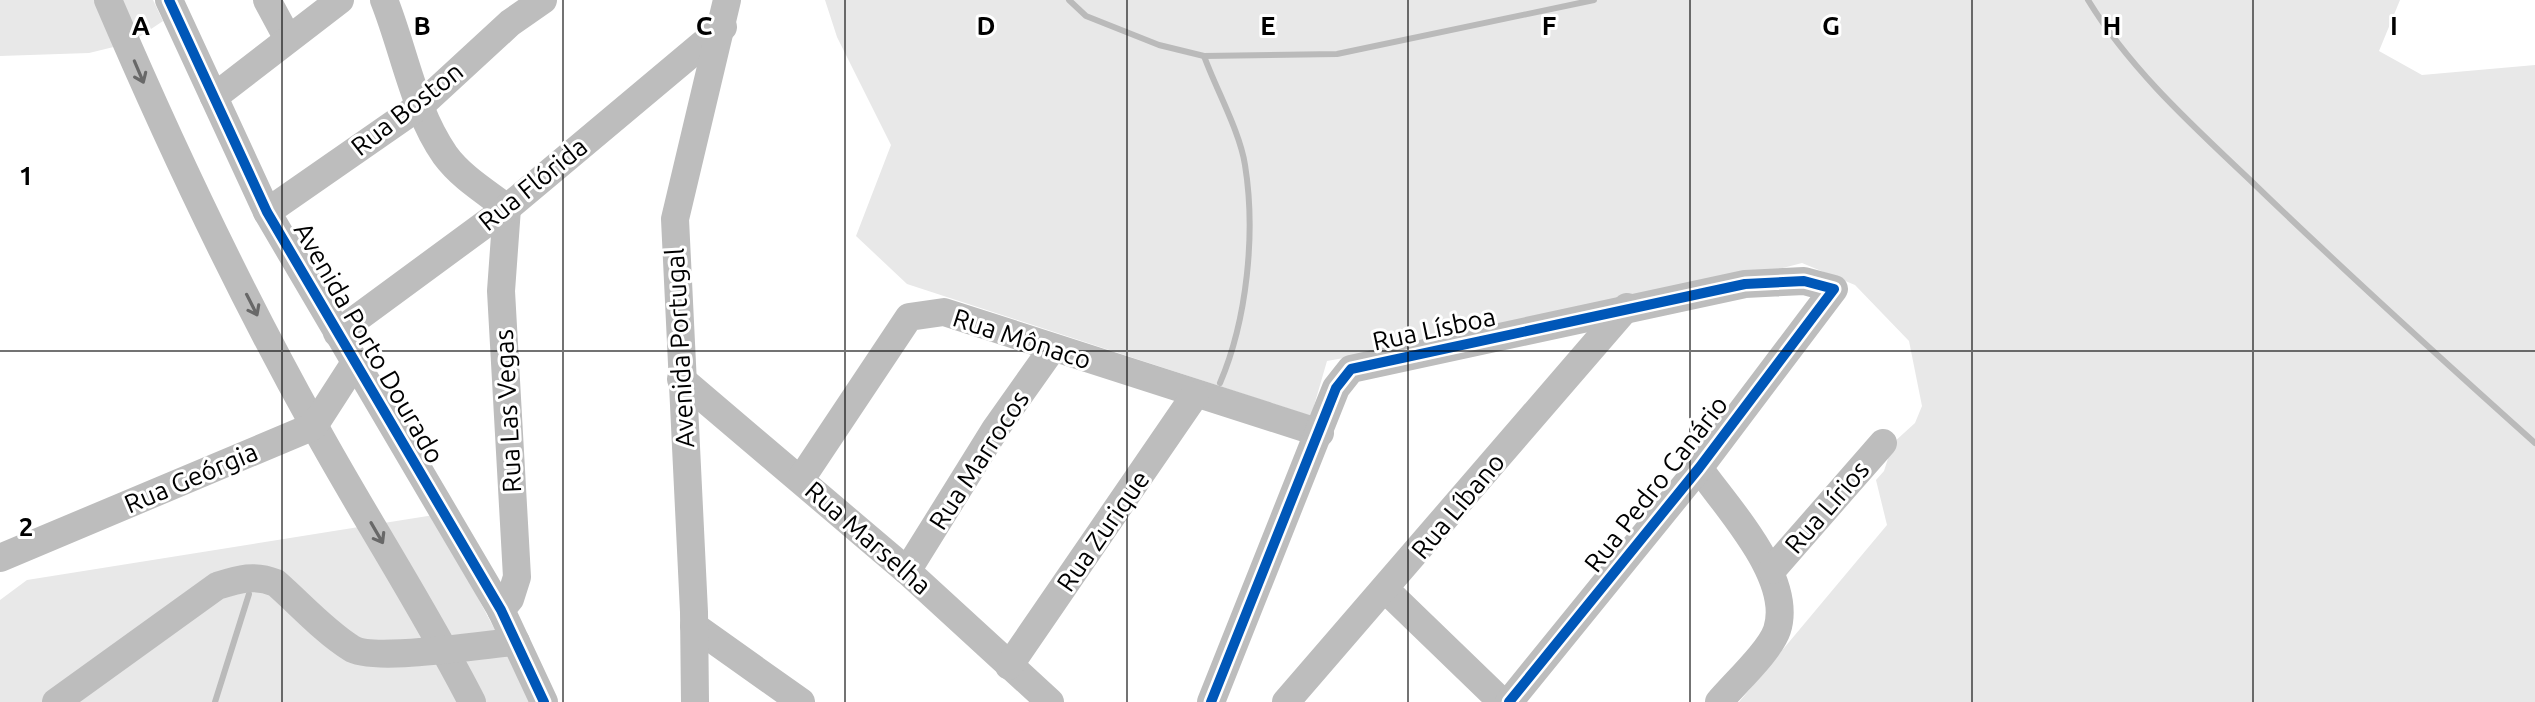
<svg xmlns="http://www.w3.org/2000/svg" width="2535" height="702" font-family="Ubuntu,sans-serif">
<rect width="100%" height="100%" fill="#fff"/>
<g fill="#e8e8e8">
<polygon points="0,0 153,0 163,21 130,43 89,53 0,56"/>
<polygon points="825,0 2400,0 2379,51 2422,75 2535,65 2535,702 1739,702 1887,525 1876,480 1884,471 1893,443 1915,423 1922,406 1909,341 1855,285 1802,263 1655,302 1327,361 1311,416 907,284 856,236 891,145 837,37"/>
<polygon points="434,515 533,702 0,702 0,600 27,580"/>
</g>
<g fill="none" stroke-linecap="round" stroke-linejoin="round">
<g stroke="#bababa" stroke-width="6">
<polyline points="1069,0 1086,16 1159,45 1204,56 1337,54 1594,0"/>
<path d="M 2088,0 C 2130,69 2192,125 2250,180 C 2343,270 2439,357 2535,443"/>
<path d="M 1204,56 C 1216,89 1240,132 1245,165 C 1256,233 1247,320 1220,383"/>
<polyline points="215,702 249,594"/>
</g>
<g stroke="#bdbdbd" stroke-width="28">
<path d="M 108,0 C 170,145 238,289 315,427 C 366,520 424,608 472,702"/>
<polyline points="169,0 267,212 501,610 544,702"/>
<polyline points="267,0 288,39"/>
<path d="M 384,0 C 404,50 414,111 445,155 C 461,177 486,192 507,208 L 501,291 L 517,577 L 510,599 L 501,610"/>
<polyline points="214,97 340,0"/>
<polyline points="267,212 421,105 510,23 543,0"/>
<polyline points="337,333 507,208 723,27"/>
<polyline points="681,379 907,571 1050,702"/>
<path d="M 1699,468 C 1727,508 1794,578 1777,630 C 1770,651 1734,684 1719,702"/>
<polyline points="801,479 909,317 944,312 1320,433"/>
<polyline points="0,558 314,426 354,364"/>
<polyline points="1772,570 1883,443"/>
<polyline points="907,571 996,428 1052,349"/>
<polyline points="1386,590 1502,702"/>
<polyline points="694,626 801,702"/>
<polyline points="1009,666 1195,395"/>
<path d="M 56,702 L 217,586 C 239,579 254,574 276,583 C 300,604 324,631 351,648 C 373,663 483,644 516,642"/>
<polyline points="695,702 694,612 675,219 727,0"/>
<polyline points="1211,702 1336,388 1351,369 1745,284 1804,281 1834,289 1699,468 1509,702"/>
<polyline points="1286,702 1627,307"/>
</g>
<defs>
<g id="cycleway">
<polyline points="169,0 267,212 501,610 544,702"/>
<polyline points="1211,702 1336,388 1351,369 1745,284 1804,281 1834,289 1699,468 1509,702"/>
</g>
</defs>
<use href="#cycleway" stroke="#fff" stroke-width="15"/>
<use href="#cycleway" stroke="#0057b8" stroke-width="10"/>
</g>
<defs><path id="oneway-shaft" d="M-6 0H5M1.5-3L5.5 0L1.5 3" fill="none" stroke-width="1.6" stroke-linecap="round" stroke-linejoin="round" transform="scale(2)"/></defs>
<g stroke="#686868">
<use href="#oneway-shaft" transform="translate(139 72) rotate(67)"/>
<use href="#oneway-shaft" transform="translate(252 305) rotate(63)"/>
<use href="#oneway-shaft" transform="translate(377 533) rotate(60)"/>
</g>
<path fill="none" stroke="#000" stroke-width="2" stroke-opacity="0.55" d="M 282,0 L 282,702M 563,0 L 563,702M 845,0 L 845,702M 1127,0 L 1127,702M 1408,0 L 1408,702M 1690,0 L 1690,702M 1972,0 L 1972,702M 2253,0 L 2253,702M 0,351 L 2535,351"/>
<g text-anchor="middle" stroke-width="6" stroke-linejoin="round" paint-order="stroke">
<g font-size="26" fill="#000" stroke="#fff">
<text transform="translate(407 109) rotate(-38)" y="9">Rua Boston</text>
<text transform="translate(533 184) rotate(-39)" y="9">Rua Flórida</text>
<text transform="translate(1434 329) rotate(-12)" y="9">Rua Lísboa</text>
<text transform="translate(1022 339) rotate(18)" y="9">Rua Mônaco</text>
<text transform="translate(369 343) rotate(60)" y="9">Avenida Porto Dourado</text>
<text transform="translate(680 348) rotate(-93)" y="9">Avenida Portugal</text>
<text transform="translate(508 411) rotate(-93)" y="9">Rua Las Vegas</text>
<text transform="translate(979 460) rotate(-57)" y="9">Rua Marrocos</text>
<text transform="translate(191 478) rotate(-23)" y="9">Rua Geórgia</text>
<text transform="translate(1656 484) rotate(-52)" y="9">Rua Pedro Canário</text>
<text transform="translate(1458 506) rotate(-50)" y="9">Rua Líbano</text>
<text transform="translate(1827 507) rotate(-49)" y="9">Rua Lírios</text>
<text transform="translate(1103 531) rotate(-55)" y="9">Rua Zurique</text>
<text transform="translate(868 538) rotate(41)" y="9">Rua Marselha</text>
</g>
</g>
<g font-size="26" text-anchor="middle" font-weight="bold" fill="#000" stroke="#fff" stroke-width="6" stroke-linejoin="round" paint-order="stroke">
<text x="141" y="35">A</text>
<text x="422" y="35">B</text>
<text x="704" y="35">C</text>
<text x="986" y="35">D</text>
<text x="1268" y="35">E</text>
<text x="1549" y="35">F</text>
<text x="1831" y="35">G</text>
<text x="2112" y="35">H</text>
<text x="2394" y="35">I</text>
<text x="26" y="185">1</text>
<text x="26" y="536">2</text>
</g>
</svg>
